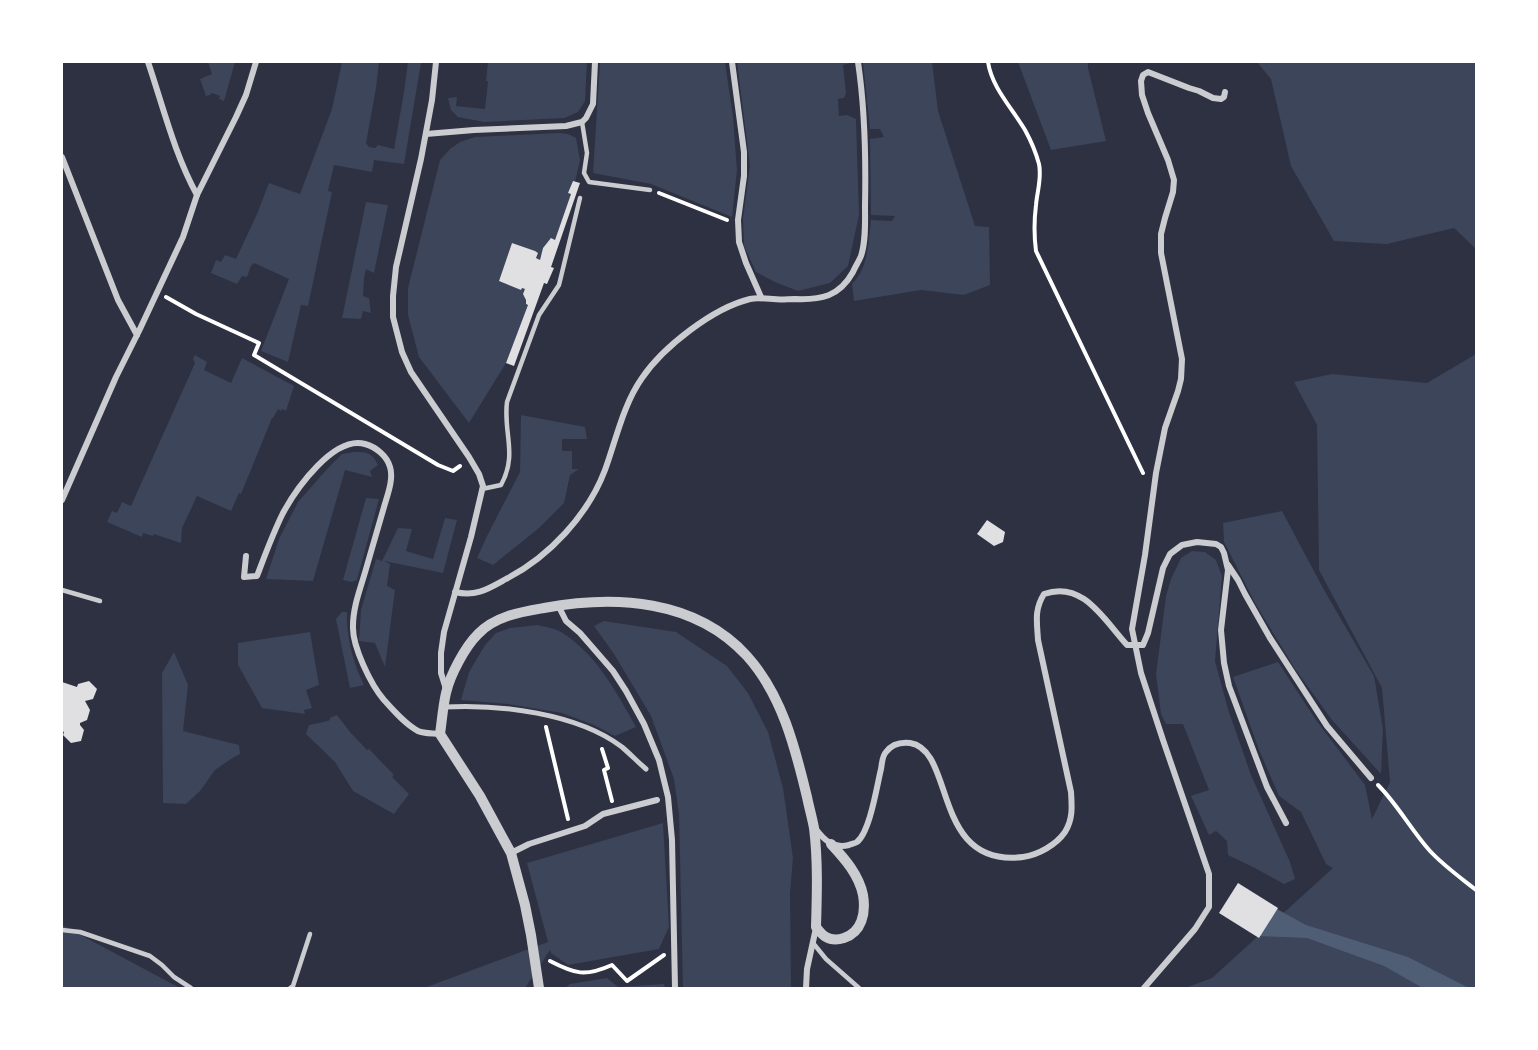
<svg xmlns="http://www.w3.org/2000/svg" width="1538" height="1050" font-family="'Open Sans',sans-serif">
<rect width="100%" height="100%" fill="#2d3142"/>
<g fill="#3c4559">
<polygon points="208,62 235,62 224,101 219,99 220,96 212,93 210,95 206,96 200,79 212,74"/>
<polygon points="342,62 379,62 376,88 366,143 369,147 375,148 378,145 394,149 404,92 408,62 421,63 404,164 374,160 372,172 334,165 328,191 332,192 308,306 301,305 288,362 261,351 289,279 254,263 251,266 247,277 242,276 237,284 211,273 216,260 221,262 225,255 236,259 257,214 269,183 300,194 332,109"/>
<polygon points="488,62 587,62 585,101 578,112 565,118 484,122 458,117 451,110 448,98 457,97 456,106 485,109 488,81 486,81"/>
<polygon points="600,62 725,62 733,117 737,170 732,217 651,184 593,173"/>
<polygon points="737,62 850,62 850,63 843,65 846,93 844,98 838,99 839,116 847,115 856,119 859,215 848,266 830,283 798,291 775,282 756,272 744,246 743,218 750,166"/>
<path d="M 863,62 L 932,62 L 938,111 L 975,226 L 989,227 L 990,285 L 964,295 L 921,290 L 854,301 L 852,284 C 869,267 868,243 871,220 L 892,221 L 895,216 L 871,215 L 870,139 L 884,137 L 880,129 L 870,129 Z"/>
<polygon points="1018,62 1088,62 1088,68 1106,141 1051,150"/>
<polygon points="1257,62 1476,62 1476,249 1454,228 1387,244 1334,241 1291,166 1271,79"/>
<polygon points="558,133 568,134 576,138 580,160 575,182 573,182 569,193 571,194 555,240 551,239 543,248 540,260 536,258 538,253 512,243 499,281 521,290 522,288 525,289 526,304 528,305 506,363 469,423 419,357 408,315 408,288 440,160 450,149 460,142 475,137"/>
<polygon points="366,202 388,205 374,273 366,269 364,278 363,296 369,298 371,313 363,311 361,319 342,318"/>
<polygon points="1476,354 1476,988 1185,988 1212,978 1333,868 1326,864 1301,812 1279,796 1259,750 1233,677 1278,662 1316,720 1365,785 1372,819 1390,782 1382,688 1319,570 1317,425 1294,382 1332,374 1427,383"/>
<polygon points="195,355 207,362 204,370 231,383 242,358 294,386 286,411 282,409 281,411 278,409 273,418 272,418 241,494 239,493 231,511 197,496 182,528 181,543 154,534 153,536 143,533 142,537 107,522 112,511 117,513 122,502 131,506 195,363 193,359"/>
<polygon points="521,415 585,427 587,439 562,439 562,451 572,451 572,469 579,469 570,475 564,503 539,528 493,565 477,558 487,536 520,472"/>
<path d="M 354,452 C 368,452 372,453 378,465 L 370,471 L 372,477 L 345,470 L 313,581 L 266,579 L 279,539 L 298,502 L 328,468 L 342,454 Z"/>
<polygon points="366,498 379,499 357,580 352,582 343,580"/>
<polygon points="1282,511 1324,590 1374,676 1383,729 1381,774 1332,720 1295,669 1255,603 1224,542 1223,523"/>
<polygon points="445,518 457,520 443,573 384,561 390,564 387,586 395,590 385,667 375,643 359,641 361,610 376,559 382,561 398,528 412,529 406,551 433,559"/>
<polygon points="1192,551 1205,552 1216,560 1222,576 1215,661 1228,709 1251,775 1290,862 1295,879 1284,884 1255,868 1228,855 1227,841 1216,831 1209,835 1191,796 1209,790 1183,724 1166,724 1161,714 1156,674 1166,596 1171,579 1181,558"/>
<path d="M 342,612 L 347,612 C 346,636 353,663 364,685 L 350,688 L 336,619 Z"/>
<polygon points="604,621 676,632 727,666 748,693 768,732 783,788 793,858 790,893 791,988 683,988 679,815 674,779 651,716 614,654 594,626"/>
<path d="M 538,625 C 545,627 554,628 561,632 C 596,653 617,693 636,727 L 615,736 L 594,725 L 562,713 L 508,704 L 461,700 L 469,672 L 485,645 L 496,633 L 510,628 Z"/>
<polygon points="310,632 319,685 306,690 312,708 304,710 305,714 262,708 238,665 238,643"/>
<polygon points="174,652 188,685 183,731 239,745 240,754 234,757 215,770 200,791 186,804 163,803 162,673"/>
<path d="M 337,715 L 350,732 L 367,750 L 369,749 L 394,775 L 392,777 L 409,794 L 394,814 L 353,791 L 335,762 L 306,734 L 309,725 C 316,723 323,723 330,720 L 330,718 Z"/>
<polygon points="663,823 669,927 659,949 568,965 551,953 550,950 525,988 424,988 548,942 527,863"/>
<polygon points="62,925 180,988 62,988"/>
<polygon points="607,978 618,987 664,984 665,988 565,988 570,984"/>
</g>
<polygon fill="#4f5d75" points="1277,909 1306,925 1408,957 1469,988 1427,988 1421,987 1384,966 1307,938 1258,936"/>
<g fill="#e0e0e3">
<polygon points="573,181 580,183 551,267 554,268 547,284 544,283 514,366 506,363 528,305 526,304 526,300 523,294 525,289 522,288 521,290 499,281 512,243 535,251 538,253 536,258 540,260 543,248 551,238 555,240 571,194 568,193"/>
<polygon points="987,520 1005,532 1003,542 994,546 977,534"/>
<polygon points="89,681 97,689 93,699 85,701 90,710 87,720 80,723 80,725 84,730 81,741 71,743 63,735 64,732 62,731 62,682 77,687 78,684"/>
<polygon points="1238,883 1278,908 1259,938 1219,913"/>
</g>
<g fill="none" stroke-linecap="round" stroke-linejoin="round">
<g stroke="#fff" stroke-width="4">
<path d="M 988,62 C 992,88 1012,108 1025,130 C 1030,139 1036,153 1039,164 C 1042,178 1037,192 1036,205 C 1034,221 1034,236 1036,251 L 1143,473"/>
<polyline points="659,193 727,220"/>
<polyline points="166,297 196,314 259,343 254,355 438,465 453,471 460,466"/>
<polyline points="546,727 568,819"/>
<polyline points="602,749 608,768 604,770 612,801"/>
<path d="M 1378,785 C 1398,805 1411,830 1430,851 C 1444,866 1461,878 1476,890"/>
<path d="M 550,961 C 575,974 585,977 612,965 L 627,981 L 664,955"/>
</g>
<g stroke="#caccd0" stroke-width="4.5">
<polyline points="582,122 587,153 584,173 589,182 650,190"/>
<path d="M 482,489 L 501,485 C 518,454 503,433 507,402 L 539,315 L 559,285 L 580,198"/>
<polyline points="62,590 100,601"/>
<polyline points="62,930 80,932 150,956 162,965 174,977 191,988"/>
<polyline points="813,943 826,959 859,988"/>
<polyline points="290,988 293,986 310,934"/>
</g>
<path stroke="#caccd0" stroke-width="5" d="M 444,707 C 499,704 577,713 622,747 C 630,754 638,762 646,769"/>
<g stroke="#caccd0" stroke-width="6">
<path d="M 148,62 C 163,106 174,153 197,195"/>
<polyline points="436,62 432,100 421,159 396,267 393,296 393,317 402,352 411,372 469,457 479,474 483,486 471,537 444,632 441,653 441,673 446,689"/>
<polyline points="732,62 744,152 744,176 738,220 739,242 746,263 761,297"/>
<polyline points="426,134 474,130 566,126 582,122 586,118 593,104 595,62"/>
<polyline points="62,157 118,300 137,335"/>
<polyline points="62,500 116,377 139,331 183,237 197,195 236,117 246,95 256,62"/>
<path d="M 246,556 L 244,577 L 257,576 C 265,555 273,533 283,513 C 296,489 334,435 365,444 C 376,447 387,456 390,467 C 394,479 387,496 384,507 C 378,528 372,548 366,569 C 361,587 353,606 353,626 C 352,646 371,685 384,700 C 394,711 405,724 418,731 C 424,734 434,733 440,734"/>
<polyline points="1228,565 1238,580 1245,594 1270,638 1327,726 1371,778"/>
<path d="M 455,592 C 476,597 488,589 506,579 C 549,557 588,515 605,470 C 616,440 623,405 642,378 C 663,347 713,308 750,299 C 759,297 765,299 773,299 C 780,300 788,299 795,299 C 821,300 839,297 853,272 C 855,267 859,261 861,256 C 866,241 865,222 865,206 C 866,158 865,109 858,62"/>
<polyline points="558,605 566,621 580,633 613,671 626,691 644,724 659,760 668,797 672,840 675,988"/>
<path d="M 815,828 C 824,840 833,849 849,845 C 850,844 857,843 857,842 C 870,832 877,785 881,769 C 882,764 882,756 886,752 C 892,744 901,742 910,743 C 956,750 931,868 1023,857 C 1038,855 1056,845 1065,832 C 1073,819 1072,807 1071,792 L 1038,640 C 1037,622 1034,610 1044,594 C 1083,580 1104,620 1127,645 L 1143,645 L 1148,633 L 1163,568 L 1170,554 L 1182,545 L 1197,542 L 1216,544 L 1221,547 L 1224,553 L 1228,570 L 1221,630 L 1224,663 L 1229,686 L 1267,787 L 1286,823"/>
<polyline points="511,853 529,844 585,826 603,814 657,800"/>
<polyline points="806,988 807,969 816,928"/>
<polyline points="1144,988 1195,929 1209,907 1209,874 1163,740 1141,673 1132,629 1145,555 1156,473 1165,428 1178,391 1181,379 1182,359 1161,253 1161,234 1165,218 1173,192 1174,180 1168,160 1148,113 1142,95 1141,81 1143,75 1148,72 1189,88 1199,91 1213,98 1221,99 1224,97 1225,92"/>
</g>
<path stroke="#caccd0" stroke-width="10" d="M 539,988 L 531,935 L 525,905 L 511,853 L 480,796 L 440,734 C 442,720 443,706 446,693 C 450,675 465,647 478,634 C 495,616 521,612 544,608 C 615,595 695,599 747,656 C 782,695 795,747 807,797 C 809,807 812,817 814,828 C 818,860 817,894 816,927 C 819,931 822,935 826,937 C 831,940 838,940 844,938 C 862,932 866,913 863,895 C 859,875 845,859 831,844"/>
</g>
<rect width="1538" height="1050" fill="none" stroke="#ffffff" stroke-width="126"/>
</svg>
